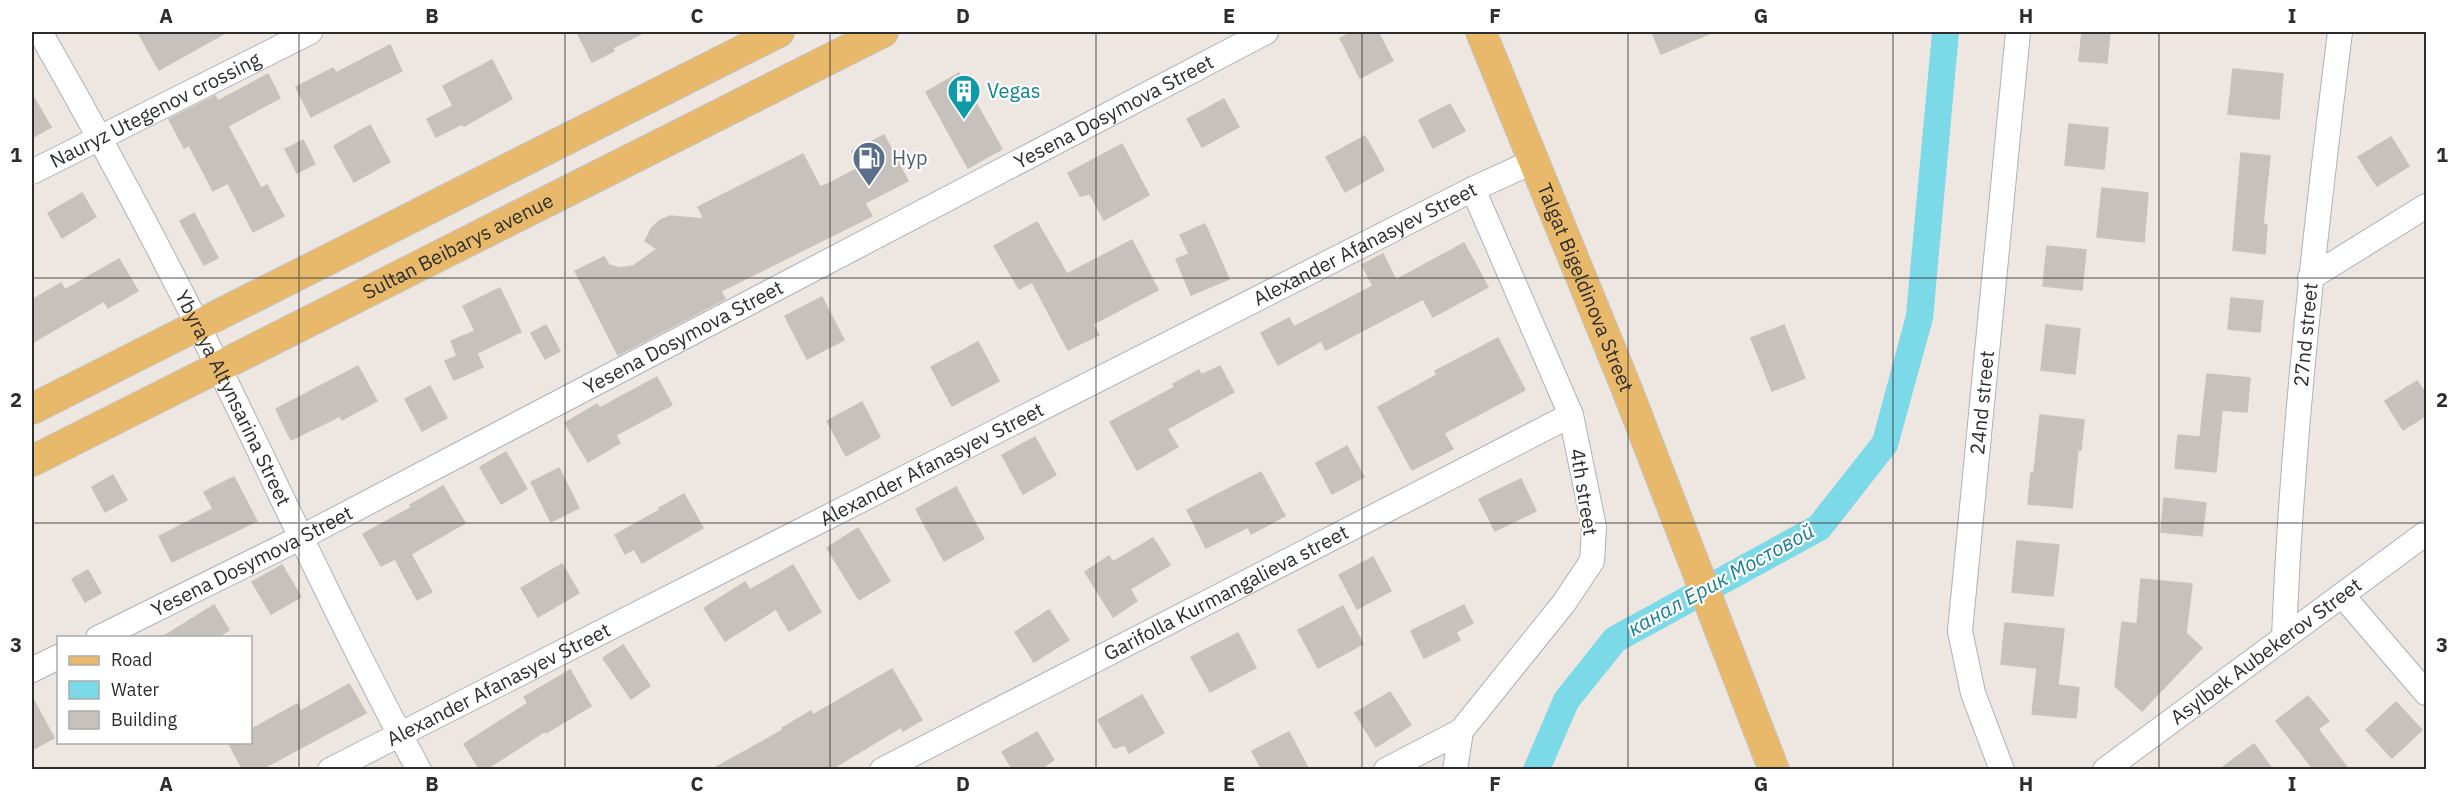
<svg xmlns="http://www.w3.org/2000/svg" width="2458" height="801" font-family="'IBM Plex Sans',sans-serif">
<rect width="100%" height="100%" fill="#ede6e1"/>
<polygon fill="#7cd9e7" points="1932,32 1959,32 1933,319 1897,450 1828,538 1624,650 1578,707 1551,769 1522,770 1555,693 1606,629 1810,517 1873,437 1906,315"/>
<g fill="#c6c1bc" stroke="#c9c2ba" stroke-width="1.5">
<polygon points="138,32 227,32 159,70"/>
<polygon points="577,32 645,32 612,48 614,51 592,62"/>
<polygon points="1353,32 1378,32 1393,61 1360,78 1340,38"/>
<polygon points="1652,32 1713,32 1661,54"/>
<polygon points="2082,32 2110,32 2107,63 2079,61"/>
<polygon points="390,45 402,71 311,117 296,87 333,68 336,73"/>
<polygon points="492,60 512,99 464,126 462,124 436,137 427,119 453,106 443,86"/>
<polygon points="2233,69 2283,74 2279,119 2228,114"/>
<polygon points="959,73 1002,149 968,168 926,92"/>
<polygon points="268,74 280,98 228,126 261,188 267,185 284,216 253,232 228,183 213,191 189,145 184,148 169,119 215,96 218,101"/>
<polygon points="32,94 51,127 32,138"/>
<polygon points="1224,99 1239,127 1202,147 1187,119"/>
<polygon points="1450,104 1465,131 1433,148 1419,120"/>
<polygon points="2069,124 2108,128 2104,169 2065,165"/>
<polygon points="370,125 390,162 354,182 334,146"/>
<polygon points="884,135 908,181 865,203 872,216 721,291 725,299 618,355 575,271 604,257 609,265 620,268 633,266 657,249 645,241 651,229 659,221 670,216 704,219 698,207 803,154 820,187 830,183 860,167 852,151"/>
<polygon points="1365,136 1384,170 1345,192 1326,157"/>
<polygon points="2391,137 2409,166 2377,186 2358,157"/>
<polygon points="303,140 315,164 297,173 285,149"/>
<polygon points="1122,144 1149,195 1104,220 1090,194 1080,196 1068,173"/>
<polygon points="2241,153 2270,156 2263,224 2267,225 2265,254 2233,250"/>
<polygon points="2102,188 2148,193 2144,242 2097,237"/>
<polygon points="82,193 96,217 62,238 48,213"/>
<polygon points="194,213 218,258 204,265 180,221"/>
<polygon points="1037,222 1067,274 1132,240 1158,290 1093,324 1099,335 1068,350 1032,282 1019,289 994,246"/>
<polygon points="1205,224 1229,279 1191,295 1176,259 1189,254 1180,235"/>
<polygon points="1464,243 1488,287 1433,317 1423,299 1326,350 1321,341 1278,365 1261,333 1289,318 1294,327 1373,286 1362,265 1383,254 1396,280"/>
<polygon points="2047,246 2086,250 2082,290 2043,286"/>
<polygon points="119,259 138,291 108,308 104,301 32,343 32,300 61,283 65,290"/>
<polygon points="500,288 521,332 477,353 483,367 454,380 445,361 457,356 451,341 475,331 463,306"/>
<polygon points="822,297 844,340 807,359 785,316"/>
<polygon points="2231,298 2263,301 2260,332 2228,329"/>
<polygon points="546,325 560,351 545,359 531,333"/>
<polygon points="1784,325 1805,378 1772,391 1751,338"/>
<polygon points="2046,325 2080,329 2075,374 2041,370"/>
<polygon points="1498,338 1525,390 1444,433 1453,449 1412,470 1378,407 1437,375 1435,371"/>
<polygon points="978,342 999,381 952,406 931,367"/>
<polygon points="358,366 377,401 342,420 340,416 291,440 276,409"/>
<polygon points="1220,366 1234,392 1167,429 1178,447 1137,470 1110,422 1175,387 1173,384 1199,370 1201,375"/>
<polygon points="2207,374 2250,378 2247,412 2222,410 2216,472 2175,468 2178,435 2200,437"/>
<polygon points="657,377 672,405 616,435 620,443 588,462 565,423 597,404 600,408"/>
<polygon points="2417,381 2427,395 2427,415 2403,430 2385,401"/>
<polygon points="430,386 447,418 422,431 405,399"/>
<polygon points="862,402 880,437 846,456 827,421"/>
<polygon points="2040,415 2084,420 2081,450 2078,450 2072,508 2028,504 2031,473 2034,473"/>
<polygon points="1035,437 1056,475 1023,494 1002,455"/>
<polygon points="1347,446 1364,477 1332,494 1316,463"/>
<polygon points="506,452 527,489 501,504 480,467"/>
<polygon points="559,468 579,508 551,522 531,482"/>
<polygon points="1261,472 1285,516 1251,534 1248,527 1206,548 1187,510"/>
<polygon points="113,475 127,500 105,512 92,487"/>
<polygon points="234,477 257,521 172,562 159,536 213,509 204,492"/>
<polygon points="1521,479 1536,511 1495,531 1479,499"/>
<polygon points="443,486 465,523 411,554 432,592 417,600 395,559 381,566 363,534 412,507 410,505"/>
<polygon points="956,487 984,539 944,561 916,509"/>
<polygon points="684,494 703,528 642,563 634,549 625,554 615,535 660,510 659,508"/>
<polygon points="2164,498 2206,503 2202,536 2161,532"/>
<polygon points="858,528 890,581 859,600 827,548"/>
<polygon points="1153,538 1170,565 1130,589 1137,601 1113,617 1085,572 1109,556 1113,562"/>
<polygon points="2017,541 2059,545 2053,596 2012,592"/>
<polygon points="1373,557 1391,591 1357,609 1339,575"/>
<polygon points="562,564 579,593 538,617 521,588"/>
<polygon points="282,565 301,597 271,614 252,582"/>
<polygon points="793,565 821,612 789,631 776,609 725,641 704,608 745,582 750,590"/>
<polygon points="88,570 101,593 85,602 72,579"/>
<polygon points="2141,579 2192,584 2186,633 2202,648 2142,711 2115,686 2122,622 2137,624"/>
<polygon points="214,605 229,630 216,638 161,638"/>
<polygon points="1464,605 1473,623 1456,632 1460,640 1424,658 1411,631"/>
<polygon points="1343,606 1363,644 1318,668 1298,630"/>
<polygon points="1049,610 1069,640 1034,662 1015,632"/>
<polygon points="2005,623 2064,629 2058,685 2079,688 2076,718 2032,714 2037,668 2001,664"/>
<polygon points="1238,633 1256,668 1210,692 1191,657"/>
<polygon points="623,645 650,686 631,699 603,658"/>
<polygon points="892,669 922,720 903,731 901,727 830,770 711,770 783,730 782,728 811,711 813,715"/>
<polygon points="570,670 591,706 546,733 545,731 485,770 480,770 464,744 528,703 524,697"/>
<polygon points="349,684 366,713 260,770 243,770 228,742 250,742 250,730 297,704 301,711"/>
<polygon points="1390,692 1411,725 1376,747 1355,713"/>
<polygon points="1142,695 1164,733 1129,753 1125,745 1114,748 1098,720"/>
<polygon points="2308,696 2329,721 2318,729 2349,770 2314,770 2276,721"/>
<polygon points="32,697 54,738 32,750"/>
<polygon points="2396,702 2422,730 2392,758 2366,730"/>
<polygon points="1037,732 1054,760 1038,770 1013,770 1002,752"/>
<polygon points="1289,732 1309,770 1262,770 1252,751"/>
<polygon points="2254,744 2273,770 2219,770"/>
</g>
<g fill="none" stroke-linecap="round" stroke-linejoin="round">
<defs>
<g id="minor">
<path id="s1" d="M 40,32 C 103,142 163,254 219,368 C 285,502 347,638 419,770"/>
<path id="s2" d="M 32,172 L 310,32"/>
<polyline points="2310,278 2426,206"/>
<polyline points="2342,595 2426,693"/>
<path id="s3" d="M 98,638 L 300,538 L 1266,32"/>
<path id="s4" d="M 2284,638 C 2292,435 2315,233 2340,32"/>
<polyline points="32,670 58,657"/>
<path id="s5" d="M 330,770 L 1473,189 L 1534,161"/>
<path id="s6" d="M 882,770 L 1571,415"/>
<polyline points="1386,770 1461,731"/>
<polyline points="1455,770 1461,731 1564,603 1592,561 1594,527 1571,415 1473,189"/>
<path id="s7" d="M 2002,770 L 1973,693 L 1960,631 L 2018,32"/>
<path id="s8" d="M 2105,770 L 2426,533"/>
</g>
<g id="major">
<path id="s9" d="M 1481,32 L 1626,387 L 1774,770"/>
<polyline points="32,409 779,32"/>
<path id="s10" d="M 32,461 L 883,32"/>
</g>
</defs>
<use href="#minor" stroke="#adb1b8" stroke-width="26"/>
<use href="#major" stroke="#c4c4c4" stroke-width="32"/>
<use href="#minor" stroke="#fff" stroke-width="24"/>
<use href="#major" stroke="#e8b96b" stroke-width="30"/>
</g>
<path fill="none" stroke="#2d2d2d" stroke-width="1.5" stroke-opacity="0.55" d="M 299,32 L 299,770M 565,32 L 565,770M 830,32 L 830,770M 1096,32 L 1096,770M 1362,32 L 1362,770M 1628,32 L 1628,770M 1893,32 L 1893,770M 2159,32 L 2159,770M 32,278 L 2426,278M 32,523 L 2426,523"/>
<defs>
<symbol id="building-pin" viewBox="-11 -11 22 30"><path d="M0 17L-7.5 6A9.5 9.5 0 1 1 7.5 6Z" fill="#0f9aa8" stroke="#fff"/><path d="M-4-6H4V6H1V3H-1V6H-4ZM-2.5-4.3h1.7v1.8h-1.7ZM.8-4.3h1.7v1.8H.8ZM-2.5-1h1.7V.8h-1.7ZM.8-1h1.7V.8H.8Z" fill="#fff"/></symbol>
<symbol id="fuel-pin" viewBox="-11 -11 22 30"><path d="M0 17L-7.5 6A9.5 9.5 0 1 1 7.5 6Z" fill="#5c6f8a" stroke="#fff"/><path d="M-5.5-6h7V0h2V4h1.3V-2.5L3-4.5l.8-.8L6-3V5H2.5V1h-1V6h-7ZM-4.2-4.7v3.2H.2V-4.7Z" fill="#fff"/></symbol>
</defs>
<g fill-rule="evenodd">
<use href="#building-pin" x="945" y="72" width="38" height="52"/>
<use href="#fuel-pin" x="850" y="139" width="38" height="52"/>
</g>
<g text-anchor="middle" stroke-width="4.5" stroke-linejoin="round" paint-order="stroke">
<g font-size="20" fill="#0d838f" stroke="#fff" text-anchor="start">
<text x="987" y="98">Vegas</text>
</g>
<g font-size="20" fill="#2d2d2d" stroke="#fff">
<text dy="7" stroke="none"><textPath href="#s2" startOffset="138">Nauryz Utegenov crossing</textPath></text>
<text dy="7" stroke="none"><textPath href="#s3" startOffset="1144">Yesena Dosymova Street</textPath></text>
<text dy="7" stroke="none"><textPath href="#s5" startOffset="1161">Alexander Afanasyev Street</textPath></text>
<text dy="7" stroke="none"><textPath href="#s10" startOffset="477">Sultan Beibarys avenue</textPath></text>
<text dy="7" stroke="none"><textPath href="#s9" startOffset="276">Talgat Bigeldinova Street</textPath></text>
<text dy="7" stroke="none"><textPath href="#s4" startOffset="304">27nd street</textPath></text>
<text dy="7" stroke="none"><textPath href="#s3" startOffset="658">Yesena Dosymova Street</textPath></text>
<text dy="7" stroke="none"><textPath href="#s1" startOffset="414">Ybyraya Altynsarina Street</textPath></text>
<text dy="7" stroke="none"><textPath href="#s7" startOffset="375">24nd street</textPath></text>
<text dy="7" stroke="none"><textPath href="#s5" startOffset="675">Alexander Afanasyev Street</textPath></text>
<text transform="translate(1584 492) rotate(81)" y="7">4th street</text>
<text dy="7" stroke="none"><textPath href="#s3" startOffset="172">Yesena Dosymova Street</textPath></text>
<text dy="7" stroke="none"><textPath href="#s6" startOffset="387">Garifolla Kurmangalieva street</textPath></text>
<text dy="7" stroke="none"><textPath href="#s8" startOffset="200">Asylbek Aubekerov Street</textPath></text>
<text dy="7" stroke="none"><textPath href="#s5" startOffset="189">Alexander Afanasyev Street</textPath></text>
</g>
<g font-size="20" fill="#4e5e75" stroke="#fff" text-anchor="start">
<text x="892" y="165">Нур</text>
</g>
<g font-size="21" font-style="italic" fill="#177d97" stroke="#fff">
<text transform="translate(1721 580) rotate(-29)" y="7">канал Ерик Мостовой</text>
</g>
</g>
<rect width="2458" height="801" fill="none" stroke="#ffffff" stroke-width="66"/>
<rect x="57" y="636" width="195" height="108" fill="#ffffff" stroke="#ababab" stroke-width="1.5"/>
<rect x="69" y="656" width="30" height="9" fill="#e8b96b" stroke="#ababab" stroke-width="1.5"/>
<text x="111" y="666" font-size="18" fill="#2d2d2d">Road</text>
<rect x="69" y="681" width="30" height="18" fill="#7cd9e7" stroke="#ababab" stroke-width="1.5"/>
<text x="111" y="696" font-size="18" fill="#2d2d2d">Water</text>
<rect x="69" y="711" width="30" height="18" fill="#c6c1bc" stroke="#ababab" stroke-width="1.5"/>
<text x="111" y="726" font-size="18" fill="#2d2d2d">Building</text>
<rect x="33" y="33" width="2392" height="735" fill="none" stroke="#2d2d2d" stroke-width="2"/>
<g font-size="20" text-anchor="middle" font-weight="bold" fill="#2d2d2d">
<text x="166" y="23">A</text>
<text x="432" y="23">B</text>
<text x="697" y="23">C</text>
<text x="963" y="23">D</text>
<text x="1229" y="23">E</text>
<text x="1495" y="23">F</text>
<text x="1761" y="23">G</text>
<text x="2026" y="23">H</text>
<text x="2292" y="23">I</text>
<text x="16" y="162">1</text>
<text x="2442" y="162">1</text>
<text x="16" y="407">2</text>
<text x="2442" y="407">2</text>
<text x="16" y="652">3</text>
<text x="2442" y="652">3</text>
<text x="166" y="791">A</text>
<text x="432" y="791">B</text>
<text x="697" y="791">C</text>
<text x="963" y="791">D</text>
<text x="1229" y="791">E</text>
<text x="1495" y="791">F</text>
<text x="1761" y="791">G</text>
<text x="2026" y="791">H</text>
<text x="2292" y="791">I</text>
</g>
</svg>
